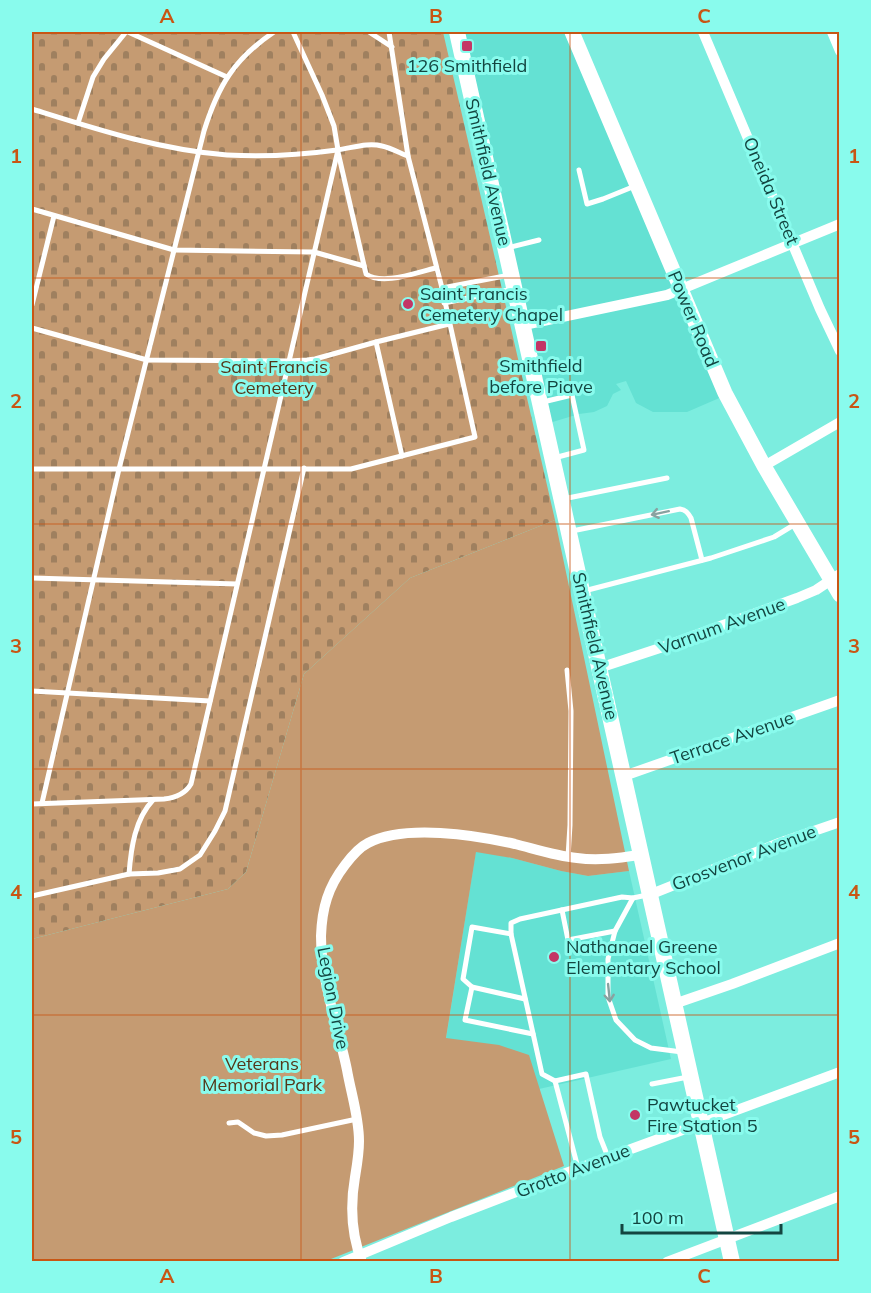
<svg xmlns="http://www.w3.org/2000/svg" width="871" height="1293" font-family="Mulish,sans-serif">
<defs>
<pattern id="cemetery-stones" width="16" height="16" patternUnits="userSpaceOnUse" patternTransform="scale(1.5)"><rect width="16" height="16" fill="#c59b72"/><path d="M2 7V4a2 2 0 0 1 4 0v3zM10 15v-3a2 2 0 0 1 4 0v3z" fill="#9f805f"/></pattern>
</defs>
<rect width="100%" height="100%" fill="#7ceddf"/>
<g fill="#64e1d3">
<polygon points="457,32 572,32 724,396 687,412 653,412 636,403 626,381 616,384 621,390 613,394 607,406 594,412 579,414 546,424"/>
<polygon points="476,851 512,858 561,871 588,876 629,871 671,1059 539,1089 528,1055 446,1039"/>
</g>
<polygon fill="url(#cemetery-stones)" points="32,32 443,32 555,520 410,578 304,674 246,872 228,889 32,939"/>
<polygon fill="#c59b72" points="555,520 629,871 588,876 561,871 512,858 476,852 446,1038 499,1045 529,1055 564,1166 326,1261 32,1262 32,939 228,889 246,872 304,674 410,578"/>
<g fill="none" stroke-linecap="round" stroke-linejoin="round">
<g stroke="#fff" stroke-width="5">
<polyline points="128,32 227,77"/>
<polyline points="369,32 392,47"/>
<path d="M 32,109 C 96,129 160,150 227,155 C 263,157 301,155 337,150 C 352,148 368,142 382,146 C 391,148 400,153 408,156"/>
<polyline points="78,123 93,77 104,59 126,32"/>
<path d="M 338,152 L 366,274 C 383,286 417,272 436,268"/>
<polyline points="579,170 587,204 603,199 635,186"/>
<polyline points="32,209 174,250 314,252 364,266"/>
<polyline points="507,248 539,240"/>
<polyline points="442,288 510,275"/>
<polyline points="444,303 513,289"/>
<polyline points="32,305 54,216"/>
<polyline points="32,328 147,360 289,361 307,360 315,359 376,342 449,324"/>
<polyline points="376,342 402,456"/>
<polyline points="543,402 572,395 584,450 554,458"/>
<polyline points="32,469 351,469 475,437 442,288 408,156 389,32"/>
<polyline points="563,499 667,478"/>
<path d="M 572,531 L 680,509 C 686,510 688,513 691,518 L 702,560"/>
<polyline points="32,578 237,584"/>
<polyline points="584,591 711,558 774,537 797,523"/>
<polyline points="567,670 571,711 570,825 568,857"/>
<polyline points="32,691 210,701"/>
<path d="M 42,803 L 119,469 L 204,131 C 218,86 234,59 274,32"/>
<path d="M 32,804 L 164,799 C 175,798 185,794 191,784 L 338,150 L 334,126 L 322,95 L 293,32"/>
<path d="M 129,874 C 131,848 135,819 153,800"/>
<polyline points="32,896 129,874 158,873 180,869 200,855 215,831 225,811 304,468"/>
<polyline points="633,898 615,931 608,959 608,997 616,1020 635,1040 651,1048 682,1052"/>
<polyline points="562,910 568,940 615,931"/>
<polyline points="472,987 463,979 472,927 511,934"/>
<polyline points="525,999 472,987 465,1020 533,1034"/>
<polyline points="555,1081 542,1074 511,934 511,923 520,919 622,897 633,898 647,895"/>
<polyline points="652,1084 688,1077"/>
<polyline points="229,1123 238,1122 254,1133 266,1136 282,1135 357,1119"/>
<polyline points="578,1168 555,1081 586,1074 600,1137 608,1157"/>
</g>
<g stroke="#fff" stroke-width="10">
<polyline points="703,32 820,309 840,351"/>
<polyline points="832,32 840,51"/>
<polyline points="524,325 667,295 840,224"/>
<polyline points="764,466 840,422"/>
<polyline points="599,668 660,648 797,598 816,590 840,574"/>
<polyline points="624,776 840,700"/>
<polyline points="649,895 779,843 840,822"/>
<polyline points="674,1004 732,984 840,943"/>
<polyline points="343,1262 451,1217 566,1173 840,1072"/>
<path d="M 362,1262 C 351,1234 350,1206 355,1177 C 357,1165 359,1154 359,1141 C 359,1117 351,1093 347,1070 C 338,1026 321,982 321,936 C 322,908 328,887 345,865 C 351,857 358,848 368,843 C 405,824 475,835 515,844 C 535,849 556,856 577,858 C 598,861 619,858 640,855"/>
<polyline points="667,1262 840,1196"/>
</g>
<polyline stroke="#fff" stroke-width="15" points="572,32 725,393 764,466 840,595"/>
<polyline stroke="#fff" stroke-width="16" points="457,32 732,1262"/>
</g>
<defs><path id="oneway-shaft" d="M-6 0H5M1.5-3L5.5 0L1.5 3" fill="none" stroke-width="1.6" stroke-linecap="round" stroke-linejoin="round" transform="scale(1.5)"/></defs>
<g stroke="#89a2a0">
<use href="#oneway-shaft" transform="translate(660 513) rotate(168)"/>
<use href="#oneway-shaft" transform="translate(609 993) rotate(84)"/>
</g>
<path fill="none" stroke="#c85614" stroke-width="1.5" stroke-opacity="0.55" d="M 301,32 L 301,1262M 570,32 L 570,1262M 32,278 L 840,278M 32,524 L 840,524M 32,769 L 840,769M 32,1015 L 840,1015"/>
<g fill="#c33665" stroke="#89fbed" stroke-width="2">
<rect x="461" y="40" width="12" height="12" rx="3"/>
<circle cx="408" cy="304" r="6"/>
<rect x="535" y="340" width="12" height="12" rx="3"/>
<circle cx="554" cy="957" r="6"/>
<circle cx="635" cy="1115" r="6"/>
</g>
<g text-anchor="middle" stroke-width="6" stroke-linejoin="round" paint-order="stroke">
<g font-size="18" fill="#134540" stroke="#89fbed" text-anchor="start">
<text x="467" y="72" text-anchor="middle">126 Smithfield</text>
<text x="420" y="300">Saint Francis<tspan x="420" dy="21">Cemetery Chapel</tspan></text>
<text x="541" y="372" text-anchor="middle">Smithfield<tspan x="541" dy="21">before Piave</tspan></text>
<text x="566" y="953">Nathanael Greene<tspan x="566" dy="21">Elementary School</tspan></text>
<text x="647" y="1111">Pawtucket<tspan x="647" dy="21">Fire Station 5</tspan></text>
</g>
<g font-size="18" fill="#134540" stroke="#89fbed">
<text transform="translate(488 172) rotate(77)" y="6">Smithfield Avenue</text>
<text transform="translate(771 191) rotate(67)" y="6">Oneida Street</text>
<text transform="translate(693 319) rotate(67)" y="6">Power Road</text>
<text transform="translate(722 626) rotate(-20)" y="6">Varnum Avenue</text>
<text transform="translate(595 646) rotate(77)" y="6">Smithfield Avenue</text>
<text transform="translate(732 738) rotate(-19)" y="6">Terrace Avenue</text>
<text transform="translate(744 858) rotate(-21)" y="6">Grosvenor Avenue</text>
<text transform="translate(333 998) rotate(79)" y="6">Legion Drive</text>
<text transform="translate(573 1171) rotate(-21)" y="6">Grotto Avenue</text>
</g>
<g font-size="18" fill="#543719" stroke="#89fbed">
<text x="274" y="373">Saint Francis<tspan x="274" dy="21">Cemetery</tspan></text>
<text x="262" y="1070">Veterans<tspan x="262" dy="21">Memorial Park</tspan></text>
</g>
</g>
<rect width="871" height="1293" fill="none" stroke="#89fbed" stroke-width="66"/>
<path d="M622 1224v9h159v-9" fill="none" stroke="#134540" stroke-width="3"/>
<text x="631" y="1224" font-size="18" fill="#134540" stroke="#89fbed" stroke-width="4.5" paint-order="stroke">100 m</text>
<rect x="33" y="33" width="805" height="1227" fill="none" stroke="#c85614" stroke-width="2"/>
<g font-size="20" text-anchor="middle" font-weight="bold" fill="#c85614">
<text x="167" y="23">A</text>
<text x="436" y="23">B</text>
<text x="704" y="23">C</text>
<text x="16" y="163">1</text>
<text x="854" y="163">1</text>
<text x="16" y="408">2</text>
<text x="854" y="408">2</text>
<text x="16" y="653">3</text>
<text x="854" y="653">3</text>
<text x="16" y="899">4</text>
<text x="854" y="899">4</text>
<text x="16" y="1144">5</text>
<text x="854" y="1144">5</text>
<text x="167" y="1283">A</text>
<text x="436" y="1283">B</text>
<text x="704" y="1283">C</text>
</g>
</svg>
